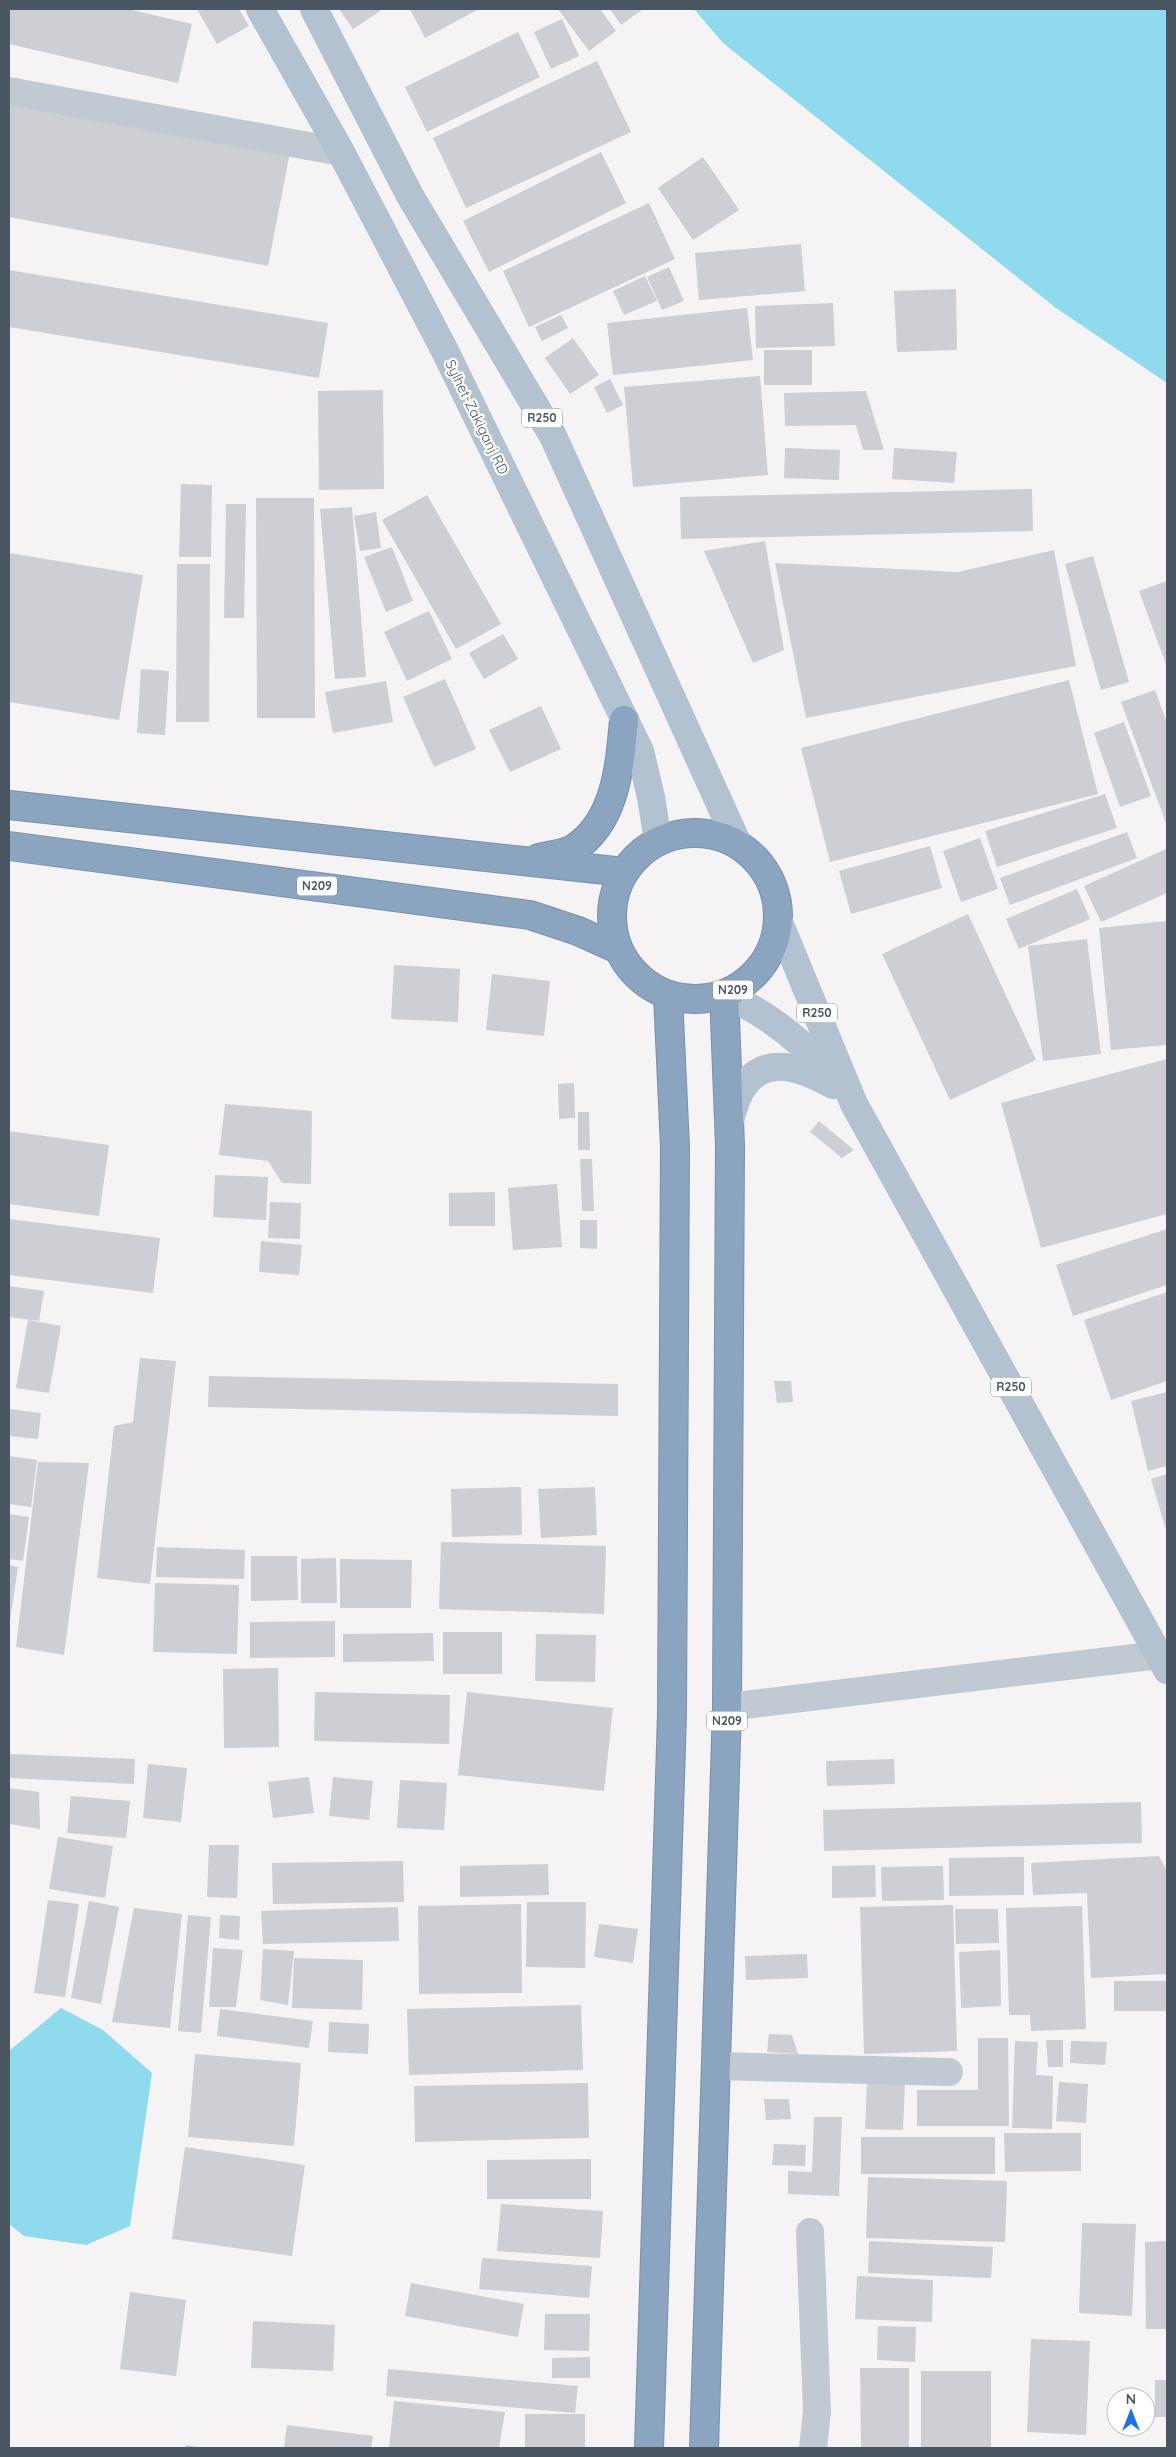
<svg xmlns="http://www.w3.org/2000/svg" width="1176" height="2457" font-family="Quicksand,sans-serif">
<rect width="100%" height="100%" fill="#f5f3f3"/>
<g fill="#90daee">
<polygon points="694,9 1167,9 1167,383 1056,308 723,43"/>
<polygon points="61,2008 103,2030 152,2073 130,2226 86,2245 24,2236 9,2224 9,2051"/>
</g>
<g fill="#cdcfd5">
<polygon points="9,9 128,9 192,24 178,83 9,44"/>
<polygon points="197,9 239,9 249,26 217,44"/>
<polygon points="339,9 378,9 380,11 353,29"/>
<polygon points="410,9 479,9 425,38"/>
<polygon points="558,9 600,9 616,31 589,51"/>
<polygon points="610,9 643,9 621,25"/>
<polygon points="562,19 579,56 551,69 534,32"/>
<polygon points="518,32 540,77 427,132 405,87"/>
<polygon points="597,61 631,132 466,208 433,138"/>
<polygon points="9,99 290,152 268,266 9,217"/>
<polygon points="601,152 626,203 489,272 463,221"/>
<polygon points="703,157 739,210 693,240 658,188"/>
<polygon points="649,203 675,259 529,327 503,271"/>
<polygon points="801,244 805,291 699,300 695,253"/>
<polygon points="669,267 684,301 662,310 647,277"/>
<polygon points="9,270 328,323 319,378 9,327"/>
<polygon points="645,276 657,301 624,315 613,291"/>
<polygon points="956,289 957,350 897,352 894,291"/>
<polygon points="833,303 835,346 756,348 755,306"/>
<polygon points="747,308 753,360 613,375 607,323"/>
<polygon points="561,315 568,328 542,341 535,327"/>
<polygon points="573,338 599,375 570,394 545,358"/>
<rect x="764" y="350" width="48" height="35"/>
<polygon points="760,376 768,475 633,487 624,387"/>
<polygon points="610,379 623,405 607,413 594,387"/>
<polygon points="383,390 384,489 319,490 318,391"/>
<polygon points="866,391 884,450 863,450 856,425 785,426 784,393"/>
<polygon points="785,448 840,450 839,480 784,478"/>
<polygon points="894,448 957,452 954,483 892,479"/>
<polygon points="181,484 212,485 211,557 179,557"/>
<polygon points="1032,489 1033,531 681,539 680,497"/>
<polygon points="427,495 501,624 456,649 382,520"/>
<polygon points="256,498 314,498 315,718 257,718"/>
<polygon points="226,504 246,504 244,618 224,618"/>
<polygon points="352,507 366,677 335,679 320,509"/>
<polygon points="376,512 381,548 360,551 354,516"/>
<polygon points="765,541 784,650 753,663 704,551"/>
<polygon points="392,547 413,601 386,612 364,557"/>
<polygon points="1054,550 1076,666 806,718 775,563 958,572"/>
<polygon points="9,553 143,575 119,720 9,702"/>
<polygon points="1093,556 1129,682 1101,690 1065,564"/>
<polygon points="177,564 210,564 209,722 176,722"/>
<polygon points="1167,581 1167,667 1139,591"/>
<polygon points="429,611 452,659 407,681 384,632"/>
<polygon points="503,634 518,659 484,679 469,653"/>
<polygon points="141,669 169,671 165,735 137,733"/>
<polygon points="445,679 476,749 434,767 403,697"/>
<polygon points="1069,680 1098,794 830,862 801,748"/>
<polygon points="386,681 393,722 333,733 325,692"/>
<polygon points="1155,690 1167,723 1167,826 1121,702"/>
<polygon points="541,706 561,749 510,772 489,730"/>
<polygon points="1124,722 1151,796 1120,807 1094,733"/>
<polygon points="1105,794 1117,828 997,867 985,831"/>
<polygon points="1127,832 1137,858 1010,905 1000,878"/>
<polygon points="980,838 998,889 961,902 943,851"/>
<polygon points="930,846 942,888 851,914 839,871"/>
<polygon points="1166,849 1167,893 1101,922 1084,886"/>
<polygon points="1077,889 1090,919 1019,949 1006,919"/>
<polygon points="968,914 1036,1060 950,1100 882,954"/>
<polygon points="1166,921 1167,1045 1111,1050 1099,928"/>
<polygon points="1087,939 1101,1054 1043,1061 1028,946"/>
<polygon points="394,965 460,969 458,1022 391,1019"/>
<polygon points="492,974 550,981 544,1036 486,1030"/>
<polygon points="1167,1059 1167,1214 1041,1248 1001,1103"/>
<polygon points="574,1083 575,1118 559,1119 558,1084"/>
<polygon points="225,1104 312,1111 311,1184 282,1183 268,1161 219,1155"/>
<polygon points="578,1112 589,1112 590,1150 578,1150"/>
<polygon points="819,1121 854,1150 842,1158 810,1132"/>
<polygon points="9,1131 109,1145 99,1216 9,1204"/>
<polygon points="580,1159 592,1159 594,1211 582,1211"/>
<polygon points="215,1175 268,1177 266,1220 213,1217"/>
<polygon points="557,1184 562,1247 513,1250 508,1188"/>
<polygon points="495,1192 495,1226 449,1226 449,1193"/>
<polygon points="270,1202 301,1203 300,1239 268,1238"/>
<polygon points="9,1219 160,1238 153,1293 9,1275"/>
<polygon points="580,1220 597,1220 597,1249 580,1248"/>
<polygon points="1167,1229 1167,1285 1073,1316 1056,1265"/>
<polygon points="261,1241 302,1245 299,1275 259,1272"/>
<polygon points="9,1286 44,1291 39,1321 9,1317"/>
<polygon points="1167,1292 1167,1381 1111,1400 1084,1320"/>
<polygon points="28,1320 61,1326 49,1393 16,1388"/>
<polygon points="140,1358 176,1361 150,1584 97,1578 114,1426 133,1422"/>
<polygon points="209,1376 618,1384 618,1416 208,1407"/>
<polygon points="774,1381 791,1381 793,1402 777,1403"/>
<polygon points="1167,1392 1167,1466 1148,1471 1131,1401"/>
<polygon points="9,1409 41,1413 38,1439 9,1436"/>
<polygon points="9,1456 37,1460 31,1507 9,1504"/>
<polygon points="38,1462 89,1463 64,1655 16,1647"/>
<polygon points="1167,1474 1167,1526 1165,1527 1151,1479"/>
<polygon points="521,1487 522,1535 452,1537 451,1489"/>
<polygon points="595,1487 597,1535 541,1538 538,1489"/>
<polygon points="9,1514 29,1517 23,1561 9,1559"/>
<polygon points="441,1542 606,1546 604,1614 439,1609"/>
<polygon points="157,1547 245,1550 244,1579 156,1577"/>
<polygon points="251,1556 297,1556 298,1600 251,1601"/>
<polygon points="336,1558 337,1603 301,1603 301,1559"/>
<polygon points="340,1559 412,1560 411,1608 340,1608"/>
<polygon points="9,1565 18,1567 10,1621 9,1621"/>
<polygon points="155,1583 239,1585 237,1654 153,1652"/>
<polygon points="335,1621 335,1657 250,1658 250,1622"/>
<rect x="443" y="1632" width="59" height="42"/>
<polygon points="433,1633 434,1661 343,1662 343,1634"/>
<polygon points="536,1634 596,1635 595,1682 535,1681"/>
<polygon points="278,1668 279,1747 224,1748 223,1669"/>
<polygon points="315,1692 450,1695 449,1744 314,1741"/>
<polygon points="467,1692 613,1708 604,1791 458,1775"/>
<polygon points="9,1754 135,1759 134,1784 9,1778"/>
<polygon points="894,1759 895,1784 827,1786 826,1761"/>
<polygon points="148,1764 187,1768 181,1822 143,1818"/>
<polygon points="309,1777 314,1813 273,1818 268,1782"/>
<polygon points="333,1777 373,1781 369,1820 329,1816"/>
<polygon points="400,1780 447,1783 444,1830 397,1828"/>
<polygon points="9,1788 39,1792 40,1829 9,1824"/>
<polygon points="71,1796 130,1801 126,1838 67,1833"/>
<polygon points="1141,1802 1142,1843 824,1851 823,1810"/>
<polygon points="58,1837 113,1846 105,1898 49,1889"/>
<polygon points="209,1845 239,1845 237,1898 207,1897"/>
<polygon points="1159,1856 1167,1871 1167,1974 1091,1978 1087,1893 1033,1895 1031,1863"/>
<polygon points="1024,1857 1024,1895 949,1896 949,1858"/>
<polygon points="403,1861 404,1902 273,1904 272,1863"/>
<polygon points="548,1864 549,1895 460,1897 460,1866"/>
<polygon points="875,1865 876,1897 832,1898 832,1866"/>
<polygon points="943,1866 944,1900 882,1901 881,1867"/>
<polygon points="48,1900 79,1904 65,1997 34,1993"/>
<polygon points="89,1901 119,1907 101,2004 71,1998"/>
<polygon points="527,1902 586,1902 585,1968 526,1967"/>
<polygon points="521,1904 522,1993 419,1994 418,1906"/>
<polygon points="953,1905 957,2051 864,2054 860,1907"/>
<polygon points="1082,1906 1086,2029 1031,2031 1030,2015 1009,2015 1006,1908"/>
<polygon points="398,1907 399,1941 263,1944 261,1911"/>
<polygon points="134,1908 182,1914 170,2028 112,2022"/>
<polygon points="955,1909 998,1909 999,1943 956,1944"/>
<polygon points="188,1915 211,1917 201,2033 178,2031"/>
<polygon points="220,1915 240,1916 239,1940 219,1938"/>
<polygon points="599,1924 638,1929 633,1963 594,1957"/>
<polygon points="213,1948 243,1950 236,2007 209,2007"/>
<polygon points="263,1949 294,1951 288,2005 260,2000"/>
<polygon points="1000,1950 1001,2006 961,2008 959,1952"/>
<polygon points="807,1954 808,1978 746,1980 745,1956"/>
<polygon points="294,1958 363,1960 362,2010 292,2008"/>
<rect x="1114" y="1981" width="53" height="30"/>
<polygon points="581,2005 583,2070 409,2075 407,2009"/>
<polygon points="220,2009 313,2021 309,2048 217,2036"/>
<polygon points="329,2022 369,2024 368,2054 328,2052"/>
<polygon points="769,2034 792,2035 798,2054 767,2052"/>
<polygon points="978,2038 1008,2038 1009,2126 917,2126 917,2090 978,2090"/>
<polygon points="1046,2040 1063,2040 1063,2067 1048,2067"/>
<polygon points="1015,2041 1038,2042 1036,2075 1053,2076 1052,2129 1012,2128"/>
<polygon points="1071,2041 1107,2042 1105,2065 1070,2063"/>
<polygon points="195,2054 301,2063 294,2146 188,2137"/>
<polygon points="867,2081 905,2083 903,2130 865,2129"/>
<polygon points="1059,2082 1088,2084 1086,2123 1056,2121"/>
<polygon points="588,2083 589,2138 415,2142 414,2086"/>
<polygon points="764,2099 789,2099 791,2119 766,2120"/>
<polygon points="814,2117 842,2117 839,2196 788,2194 788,2171 812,2172"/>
<polygon points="1004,2133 1081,2133 1081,2171 1005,2172"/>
<rect x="861" y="2137" width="134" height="37"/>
<polygon points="774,2144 806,2145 805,2166 772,2165"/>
<polygon points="185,2147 305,2165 292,2256 172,2239"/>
<polygon points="591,2159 591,2199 487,2199 487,2160"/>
<polygon points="868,2177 1007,2181 1005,2242 866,2238"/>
<polygon points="501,2204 603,2211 600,2258 497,2251"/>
<polygon points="1082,2223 1136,2224 1132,2316 1079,2313"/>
<polygon points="869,2241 993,2247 991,2278 868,2273"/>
<polygon points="1167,2241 1167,2329 1146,2329 1145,2242"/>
<polygon points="482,2258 592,2266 589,2298 479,2289"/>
<polygon points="857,2276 933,2280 932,2322 855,2319"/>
<polygon points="411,2283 524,2304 518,2337 405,2316"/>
<polygon points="130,2292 186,2300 176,2376 120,2369"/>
<polygon points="545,2314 590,2314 589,2351 544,2350"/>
<polygon points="253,2321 335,2325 333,2371 251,2368"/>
<polygon points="878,2326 916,2327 915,2362 877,2360"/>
<polygon points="1031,2339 1090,2341 1086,2435 1027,2432"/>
<polygon points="590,2357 590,2378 552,2378 552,2358"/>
<polygon points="860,2368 909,2368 909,2448 861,2448"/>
<polygon points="388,2369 578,2386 575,2413 386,2396"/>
<rect x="921" y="2371" width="70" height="77"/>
<rect x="1155" y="2380" width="12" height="37"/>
<polygon points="394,2401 505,2412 499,2448 389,2448"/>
<rect x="525" y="2414" width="60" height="34"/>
<polygon points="287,2425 373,2436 371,2448 284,2448"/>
<polygon points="186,2445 198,2447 198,2448 185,2448"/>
</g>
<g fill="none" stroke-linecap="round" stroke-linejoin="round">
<defs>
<g id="highway">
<polyline points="9,805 624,872"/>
<circle cx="695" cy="916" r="83"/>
<polyline points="9,846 530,915 578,931 618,949"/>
<path d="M 539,858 C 550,855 564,854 573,849 C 616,823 620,765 624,720"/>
<polyline points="649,2448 672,1714 675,1147 668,995"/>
<polyline points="704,2448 727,1707 730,1145 724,994"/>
</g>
</defs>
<use href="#highway" stroke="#7690ad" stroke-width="30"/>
<g stroke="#c1cad2" stroke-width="28">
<polyline points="9,91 341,152"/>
<polyline points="727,1707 1159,1655"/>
<polyline points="716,2066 949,2072"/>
<polyline points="810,2232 817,2412 813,2448"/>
</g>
<g stroke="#b3c2d1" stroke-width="28">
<polyline points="260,9 341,152 445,351 640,751 651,797 658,841"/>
<polyline points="314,9 409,194 553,436 738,844"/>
<polyline points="779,922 854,1104 1167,1670"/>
<path d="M 724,994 C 769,1014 807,1045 838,1083"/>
<path d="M 729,1123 C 734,1108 737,1092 748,1081 C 771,1054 808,1071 833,1085"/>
</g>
<use href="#highway" stroke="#8ba5c1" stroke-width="28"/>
</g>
<g text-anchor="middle" stroke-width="4.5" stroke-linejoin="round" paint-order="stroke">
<g fill="#fff" stroke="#808990" stroke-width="1">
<rect x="522" y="408.5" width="40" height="19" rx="4"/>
<rect x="297" y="876.5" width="40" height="19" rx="4"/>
<rect x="713" y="980.5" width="40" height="19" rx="4"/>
<rect x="797" y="1003.5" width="40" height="19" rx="4"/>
<rect x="991" y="1377.5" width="40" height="19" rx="4"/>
<rect x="707" y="1711.5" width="40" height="19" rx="4"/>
</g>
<g font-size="12" font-weight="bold" fill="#4a5661">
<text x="542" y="422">R250</text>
<text x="317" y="890">N209</text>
<text x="733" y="994">N209</text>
<text x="817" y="1017">R250</text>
<text x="1011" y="1391">R250</text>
<text x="727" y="1725">N209</text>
</g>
<g font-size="14" fill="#4a5661" stroke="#fff">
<text transform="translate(477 417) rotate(64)" y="5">Sylhet-Zakiganj RD</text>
</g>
</g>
<rect width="1176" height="2457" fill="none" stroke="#4a5661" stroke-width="20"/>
<g transform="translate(1131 2412)"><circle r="24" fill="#ffffff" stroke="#b7bbc0"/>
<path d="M0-4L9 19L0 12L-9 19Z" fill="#1a73e8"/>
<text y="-8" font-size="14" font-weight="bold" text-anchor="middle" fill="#4a5661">N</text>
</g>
</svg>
